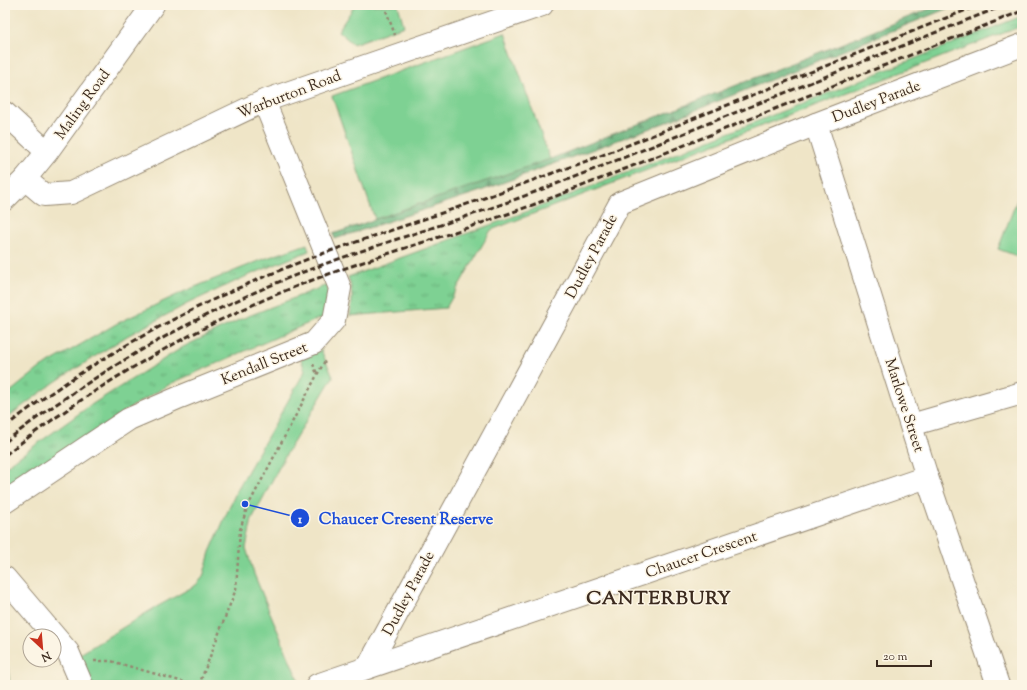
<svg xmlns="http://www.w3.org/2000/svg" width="1027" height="690" font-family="'Sorts Mill Goudy',serif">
<defs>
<pattern id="grass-tufts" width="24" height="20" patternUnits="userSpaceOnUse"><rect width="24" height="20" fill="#7ed193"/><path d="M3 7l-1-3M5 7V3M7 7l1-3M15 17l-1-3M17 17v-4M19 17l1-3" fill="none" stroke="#68aa77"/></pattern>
<pattern id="forest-firs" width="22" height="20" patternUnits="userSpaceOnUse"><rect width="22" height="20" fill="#66b37d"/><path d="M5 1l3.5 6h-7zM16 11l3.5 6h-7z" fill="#559266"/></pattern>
</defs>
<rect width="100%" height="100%" fill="#fcf5e5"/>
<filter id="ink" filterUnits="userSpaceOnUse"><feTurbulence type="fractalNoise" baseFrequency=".025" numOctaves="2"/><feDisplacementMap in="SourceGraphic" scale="8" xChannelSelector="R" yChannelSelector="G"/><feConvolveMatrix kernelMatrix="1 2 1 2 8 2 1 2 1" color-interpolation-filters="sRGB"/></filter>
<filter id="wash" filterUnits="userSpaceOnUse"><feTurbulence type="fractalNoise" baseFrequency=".012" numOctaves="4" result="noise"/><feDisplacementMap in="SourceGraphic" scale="16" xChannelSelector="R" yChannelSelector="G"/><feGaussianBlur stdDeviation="0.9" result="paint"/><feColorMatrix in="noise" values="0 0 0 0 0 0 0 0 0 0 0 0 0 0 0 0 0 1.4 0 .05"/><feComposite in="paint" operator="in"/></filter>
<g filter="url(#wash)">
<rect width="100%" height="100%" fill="#efe5c7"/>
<g fill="url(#grass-tufts)" stroke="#5c7e58">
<path d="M 1022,16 L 1022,26 L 491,230 L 446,308 L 350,316 C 353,301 353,291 348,277 L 523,213 L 667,157 Z"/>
<polygon points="307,244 309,251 247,276 189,303 127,336 55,382 5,419 5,396 40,368 116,324 185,291 264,259"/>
<polygon points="327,285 329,297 326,318 318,319 172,383 128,409 5,495 5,467 91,405 183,347 241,319"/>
<polygon points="5,646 10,685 5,685"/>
</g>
<polygon fill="url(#forest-firs)" stroke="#506e4e" points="939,5 956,5 664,123 478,192 335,239 333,234 550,159"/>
<g fill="#7ed193" stroke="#5c7e58">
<polygon points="355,5 398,5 404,26 353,44 338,31"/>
<polygon points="505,33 550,159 375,219 332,96"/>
<polygon points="1022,187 1022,258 998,249"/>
<polygon points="321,350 333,377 285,456 252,519 246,548 254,574 299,682 288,685 90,685 77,656 151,610 196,585 203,577 210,552 237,490 305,371 301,359"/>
</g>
</g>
<g filter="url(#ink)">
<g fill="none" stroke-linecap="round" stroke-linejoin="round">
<defs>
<g id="minor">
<polyline points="5,113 47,152"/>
<polyline points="816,124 927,477 998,685"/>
<polyline points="25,179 44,195 71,193 264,101 542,5"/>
<polyline points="5,199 25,179 47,152 153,5"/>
<polyline points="911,425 1022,393"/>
<polyline points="5,502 129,419 180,397 314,343 334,320 340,288 264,101"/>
<polyline points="5,578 68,652 82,685"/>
<polyline points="368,667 620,203 816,124 1022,45"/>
<polyline points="317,685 927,477"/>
</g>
</defs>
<use href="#minor" stroke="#958872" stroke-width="24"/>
<g stroke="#958872" stroke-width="2.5" stroke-dasharray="3 3" stroke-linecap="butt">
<polyline points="384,5 395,35"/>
<polyline points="313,364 317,374"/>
<polyline points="94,661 111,661 194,685"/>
<polyline points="199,685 236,589 240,530 247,508 317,375 326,359"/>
</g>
<use href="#minor" stroke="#fff" stroke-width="22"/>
<g stroke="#3b2a1e" stroke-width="3" stroke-dasharray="6 3" stroke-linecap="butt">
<path d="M 5,427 C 86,363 183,310 278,271 C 328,250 379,235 430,217 C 480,200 530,181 581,163 C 628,146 674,126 720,108 C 806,74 893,39 979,5"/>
<path d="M 5,442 C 96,371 198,313 306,271 C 376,244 449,224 519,198 C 583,174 646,149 709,123 C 808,84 906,44 1005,5"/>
<path d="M 5,455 C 98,383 200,323 310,281 C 387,252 467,230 543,201 C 599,180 654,157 710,135 C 814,93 918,52 1022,11"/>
</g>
</g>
</g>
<g text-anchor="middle" stroke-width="3" stroke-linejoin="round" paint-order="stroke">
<g font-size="15" fill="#3b2a1e" stroke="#fcf5e5">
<text transform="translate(289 94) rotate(-21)" y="5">Warburton Road</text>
<text transform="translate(876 101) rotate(-21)" y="5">Dudley Parade</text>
<text transform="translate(82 104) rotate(-54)" y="5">Maling Road</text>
<text transform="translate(591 256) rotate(-62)" y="5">Dudley Parade</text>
<text transform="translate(264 363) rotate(-22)" y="5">Kendall Street</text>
<text transform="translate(905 405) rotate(72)" y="5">Marlowe Street</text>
<text transform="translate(701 554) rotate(-19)" y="5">Chaucer Crescent</text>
<text transform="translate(408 593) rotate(-62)" y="5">Dudley Parade</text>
</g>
<g font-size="19" font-weight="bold" letter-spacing="1" fill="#3b2a1e" stroke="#fcf5e5">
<text x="659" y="604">CANTERBURY</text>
</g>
</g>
<path fill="none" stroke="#1d4ed8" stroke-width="1.5" d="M245 504L300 518"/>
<g fill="#1d4ed8" stroke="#fcf5e5" stroke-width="1.5">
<circle cx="245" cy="504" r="4"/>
<circle cx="300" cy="518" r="10"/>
</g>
<g font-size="12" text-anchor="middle" font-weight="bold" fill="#fff">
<text x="300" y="523">1</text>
</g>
<g font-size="16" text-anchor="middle" font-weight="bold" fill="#1d4ed8" stroke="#fcf5e5" stroke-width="3" stroke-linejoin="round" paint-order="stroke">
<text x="406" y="524">Chaucer Cresent Reserve</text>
</g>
<rect width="1027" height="690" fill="none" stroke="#fcf5e5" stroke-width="20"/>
<g transform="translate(42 648) rotate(154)"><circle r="19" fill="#fcf5e5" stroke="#afa495"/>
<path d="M0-3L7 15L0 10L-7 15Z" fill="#c8321e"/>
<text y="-6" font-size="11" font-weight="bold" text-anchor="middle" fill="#3b2a1e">N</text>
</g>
<path d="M877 660v6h54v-6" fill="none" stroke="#3b2a1e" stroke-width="2"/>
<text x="883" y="660" font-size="12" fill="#3b2a1e" stroke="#fcf5e5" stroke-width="3" paint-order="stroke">20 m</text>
</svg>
